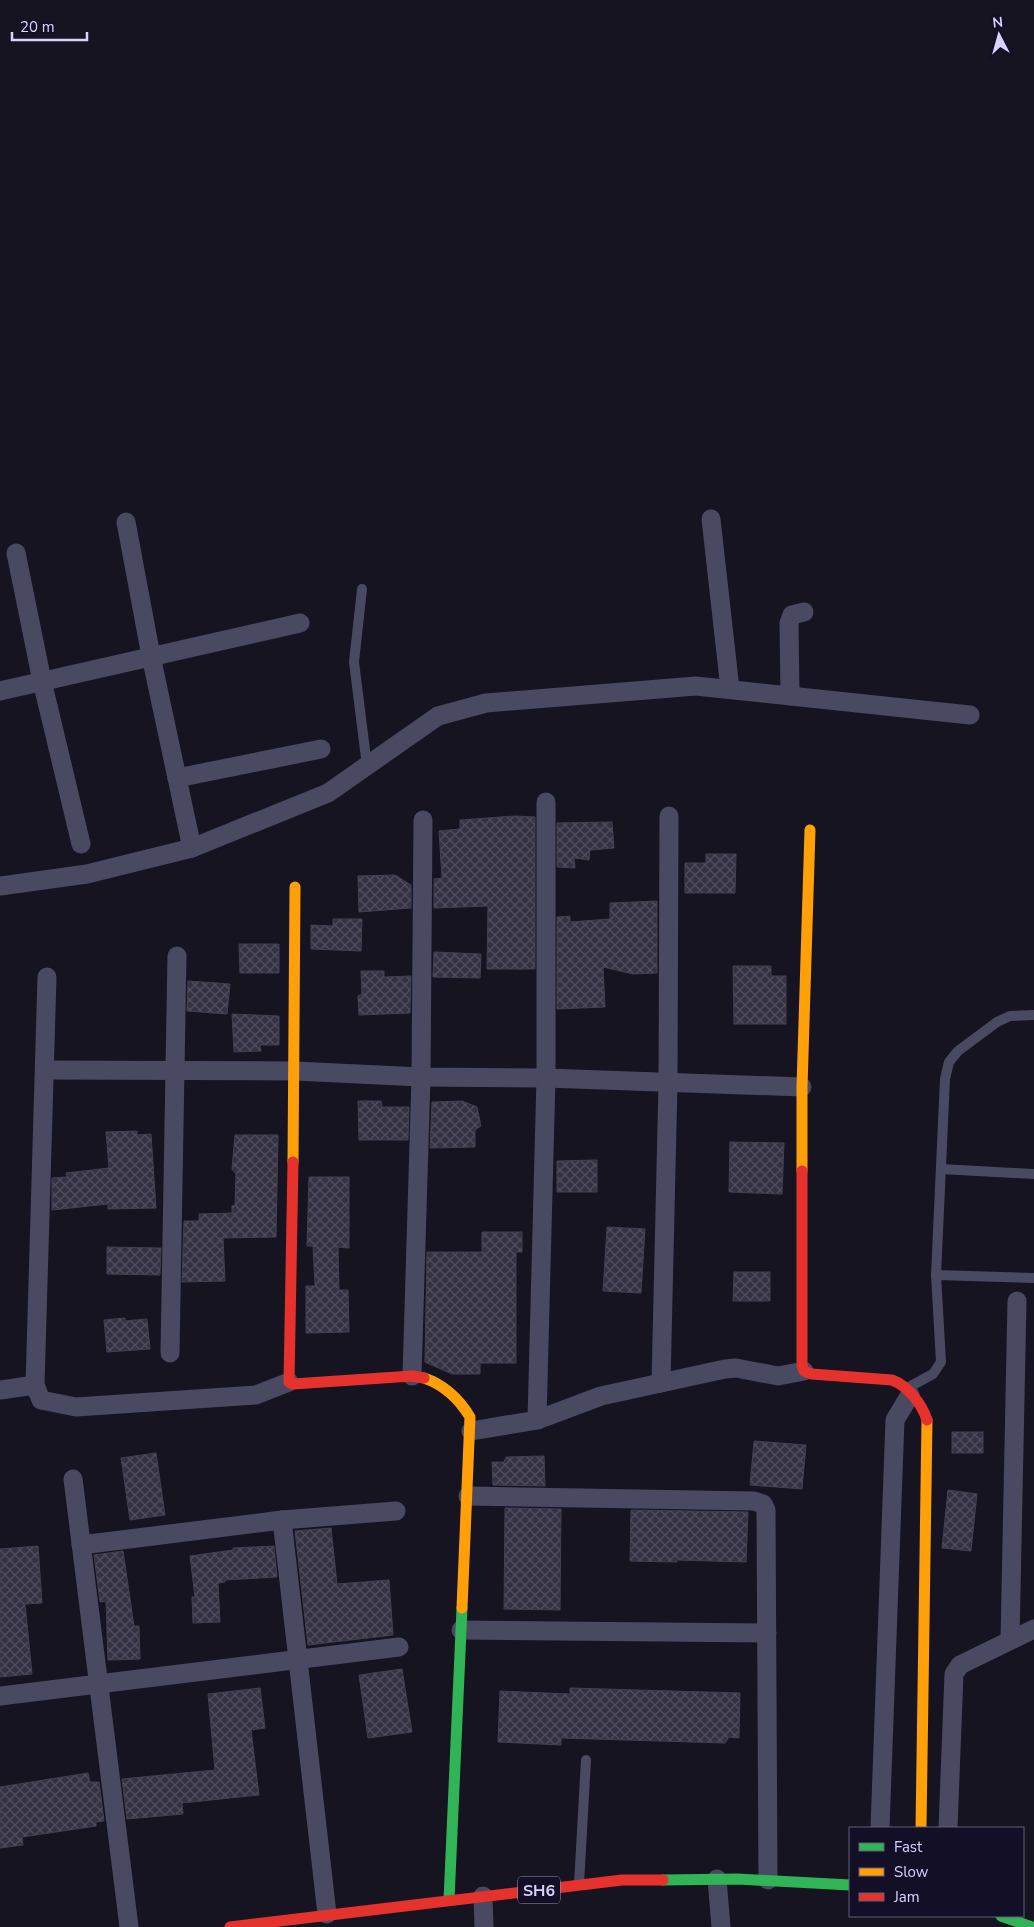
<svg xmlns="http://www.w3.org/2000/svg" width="1034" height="1927" font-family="'Nunito Sans',sans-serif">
<defs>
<pattern id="building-cross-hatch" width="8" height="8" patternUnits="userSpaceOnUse" patternTransform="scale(1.25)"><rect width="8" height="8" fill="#343243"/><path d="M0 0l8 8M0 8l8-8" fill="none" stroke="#514f5f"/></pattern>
</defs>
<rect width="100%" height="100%" fill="#161421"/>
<g fill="url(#building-cross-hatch)" stroke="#433f54">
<polygon points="515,816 535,817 535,969 487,969 488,906 434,908 434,879 442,878 439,831 460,829 460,820"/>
<polygon points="612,822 614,848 590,850 589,860 574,858 575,868 557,867 557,823"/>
<polygon points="706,854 736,854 735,893 685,893 685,863 706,863"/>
<polygon points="395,875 411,885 411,908 359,912 358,876"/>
<polygon points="657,901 657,973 633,974 603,967 605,1007 557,1009 557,917 570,916 570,922 610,919 610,903"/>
<polygon points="333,919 362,919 361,951 311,949 311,925 333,926"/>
<polygon points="239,944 279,944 279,973 240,973"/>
<polygon points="434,952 481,954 480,978 433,977"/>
<polygon points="733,966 771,966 771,976 786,976 786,1024 734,1024"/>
<polygon points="361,971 384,971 384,977 411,976 410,1013 359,1015 358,996 362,994"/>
<polygon points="188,981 230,984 227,1014 187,1011"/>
<polygon points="232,1014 279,1016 279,1045 260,1045 261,1051 234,1052"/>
<polygon points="358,1101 381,1101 382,1107 409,1107 408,1140 359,1140"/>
<polygon points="462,1101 477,1107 481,1126 475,1130 475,1147 430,1148 432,1102"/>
<polygon points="137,1131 137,1135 151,1134 156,1208 108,1209 108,1204 52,1210 52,1178 67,1177 66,1173 109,1168 106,1132"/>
<polygon points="235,1135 278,1135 276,1237 223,1238 225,1281 182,1282 184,1221 199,1221 199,1214 232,1213 232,1206 235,1205 236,1174 232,1169"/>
<polygon points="730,1142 784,1143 782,1194 729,1192"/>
<polygon points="597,1160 597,1192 557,1192 557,1161"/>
<polygon points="309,1177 349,1177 349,1248 338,1247 339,1290 348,1290 349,1332 306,1333 306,1286 315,1286 313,1246 307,1246"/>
<polygon points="607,1227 645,1229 641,1293 603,1291"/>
<polygon points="482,1232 522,1232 522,1252 516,1252 516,1363 480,1363 480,1374 452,1374 425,1362 427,1252 482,1252"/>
<polygon points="107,1247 161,1248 160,1275 107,1274"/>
<polygon points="734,1272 770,1272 770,1301 733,1301"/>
<polygon points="125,1318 125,1321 147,1319 150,1349 107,1352 104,1320"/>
<rect x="952" y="1432" width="31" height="21"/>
<polygon points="754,1441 806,1445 802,1489 750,1485"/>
<polygon points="156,1453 165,1515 130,1520 121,1458"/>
<polygon points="544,1456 545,1486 493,1485 492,1462 504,1462 506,1457"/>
<polygon points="948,1490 977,1494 971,1551 942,1548"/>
<polygon points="505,1508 561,1509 560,1610 504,1609"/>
<polygon points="631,1510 748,1512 746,1562 677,1560 677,1562 630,1561"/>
<polygon points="331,1528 337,1584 389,1580 393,1635 308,1645 295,1531"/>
<polygon points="38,1546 42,1603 25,1604 32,1674 0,1677 0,1549"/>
<polygon points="274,1546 277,1577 225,1580 225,1582 218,1583 220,1622 193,1623 192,1597 195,1597 190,1556 233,1550 233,1548"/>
<polygon points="123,1551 134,1626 139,1626 140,1659 108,1660 106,1601 100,1602 94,1555"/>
<polygon points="402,1669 412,1732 368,1738 359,1675"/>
<polygon points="260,1688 265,1728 251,1730 259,1795 182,1803 183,1814 127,1819 122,1779 215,1770 208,1694"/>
<polygon points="570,1688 740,1693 739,1738 729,1737 725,1743 561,1738 561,1745 498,1742 500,1691 570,1694"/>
<polygon points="88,1773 90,1782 99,1782 104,1821 96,1822 96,1826 22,1837 23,1845 0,1848 0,1787"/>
</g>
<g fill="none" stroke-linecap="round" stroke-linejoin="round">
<g stroke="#4a4962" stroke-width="10">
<polyline points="362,589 354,662 367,766"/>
<polyline points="941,1169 1034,1174"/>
<polyline points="936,1275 1034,1278"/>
<polyline points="909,1387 933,1374 941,1362 936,1275 945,1079 949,1062 958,1051 997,1022 1010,1016 1034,1015"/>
<polyline points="579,1884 586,1760"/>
</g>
<g stroke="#4a4962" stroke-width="19">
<polyline points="711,519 730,689"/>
<polyline points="126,522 151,656 192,848"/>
<polyline points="16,553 42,681 81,844"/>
<polyline points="0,691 300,623"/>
<polyline points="790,696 789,623 792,615 804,612"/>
<polyline points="177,778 321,749"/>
<polyline points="0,886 87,874 192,848 328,793 438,716 486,703 696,686 970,715"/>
<polyline points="47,977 35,1385 41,1400 76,1407 256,1395 289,1382"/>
<polyline points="45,1070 295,1071 421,1077 546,1078 802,1087"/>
<polyline points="170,1353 177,956"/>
<polyline points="412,1376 421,1077 423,820"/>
<polyline points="661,1383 668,1083 669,816"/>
<polyline points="0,1390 35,1385"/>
<polyline points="537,1420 546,1078 546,802"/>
<polyline points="471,1431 537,1420 601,1396 725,1369 736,1368 778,1376 804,1371"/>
<polyline points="73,1479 129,1927"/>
<polyline points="468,1496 754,1501 763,1504 766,1510 768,1880"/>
<polyline points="282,1520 327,1914"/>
<polyline points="81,1545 282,1520 396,1511"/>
<polyline points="461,1630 767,1633"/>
<polyline points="1010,1640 1017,1301"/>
<polyline points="0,1696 399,1647"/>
<polyline points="880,1828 895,1420 910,1395"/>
<polyline points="948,1828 954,1674 960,1665 1034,1629"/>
<polyline points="717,1879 721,1927"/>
<polyline points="483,1896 484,1927"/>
</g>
<g stroke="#30b455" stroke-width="11">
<polyline points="663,1880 738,1879 850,1885"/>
<polyline points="449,1900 462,1608"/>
<polyline points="1001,1916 1032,1927"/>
</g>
<g stroke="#ff9f0a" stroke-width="11">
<polyline points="293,1162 295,887"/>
<polyline points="802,1171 802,1087 810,830"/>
<path d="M 424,1378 C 445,1385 459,1399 470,1417 L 462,1608"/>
<polyline points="921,1828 927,1420"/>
</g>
<g stroke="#e5322d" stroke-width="11">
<polyline points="293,1162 289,1382 293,1384 412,1376 424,1378"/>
<path d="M 802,1171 L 802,1365 L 804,1371 L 812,1374 L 892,1380 C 908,1386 922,1404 927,1420"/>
<polyline points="230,1927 622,1880 663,1880"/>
</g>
</g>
<g text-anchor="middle" stroke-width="4" stroke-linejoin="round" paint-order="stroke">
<rect fill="#130f26" stroke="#9e99be" stroke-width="1" x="518" y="1876.5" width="42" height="27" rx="4"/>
<g font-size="16" font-weight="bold" fill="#d9d4ff">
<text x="539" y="1896">SH6</text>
</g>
</g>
<rect x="849" y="1827" width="175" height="90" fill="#130f26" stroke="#625e7d"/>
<rect x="859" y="1843" width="25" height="8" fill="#30b455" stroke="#625e7d"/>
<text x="894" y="1852" font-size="15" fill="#d9d4ff">Fast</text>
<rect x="859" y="1868" width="25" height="8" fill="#ff9f0a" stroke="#625e7d"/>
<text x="894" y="1877" font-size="15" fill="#d9d4ff">Slow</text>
<rect x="859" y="1893" width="25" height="8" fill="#e5322d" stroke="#625e7d"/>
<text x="894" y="1902" font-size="15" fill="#d9d4ff">Jam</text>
<g transform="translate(999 35) rotate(354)" stroke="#130f26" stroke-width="4" paint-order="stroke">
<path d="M0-4L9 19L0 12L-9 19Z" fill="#d9d4ff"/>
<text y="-8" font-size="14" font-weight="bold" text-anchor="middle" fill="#d9d4ff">N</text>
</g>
<path d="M12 32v8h75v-8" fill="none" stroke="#d9d4ff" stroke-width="2.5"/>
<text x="20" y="32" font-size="15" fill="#d9d4ff" stroke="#130f26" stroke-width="4" paint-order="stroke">20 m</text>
</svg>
